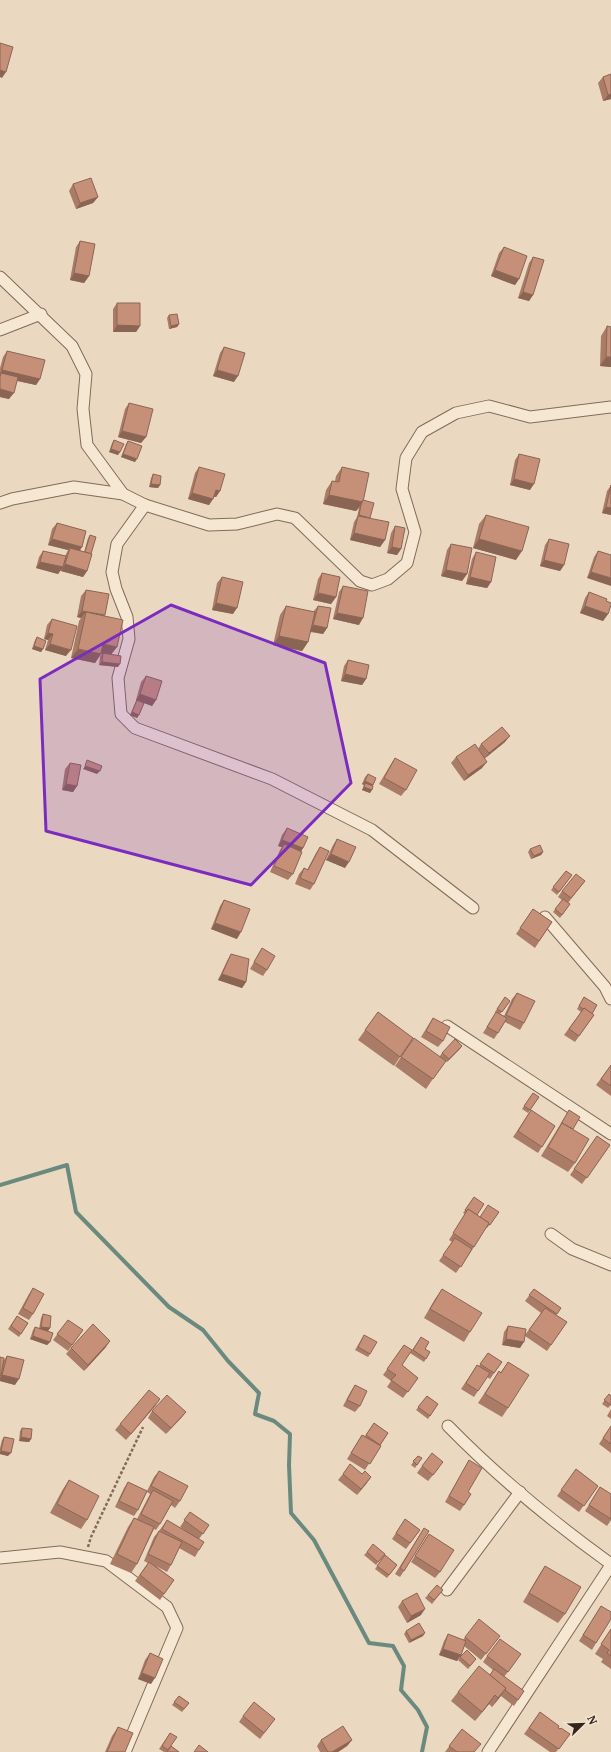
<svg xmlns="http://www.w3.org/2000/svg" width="611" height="1752" font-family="'PT Serif',serif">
<rect width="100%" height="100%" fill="#ead9c0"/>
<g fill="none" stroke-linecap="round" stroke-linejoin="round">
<polyline stroke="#6b8a7f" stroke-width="4" points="0,1185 67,1165 76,1212 169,1307 203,1330 228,1361 259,1393 255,1414 274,1421 290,1434 289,1465 291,1513 314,1540 369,1643 393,1646 404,1666 401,1690 418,1710 427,1727 422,1752"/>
<defs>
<g id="minor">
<polyline points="0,277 72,346 86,374 83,409 87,445 123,494"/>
<polyline points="0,330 41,314"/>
<polyline points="0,503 12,499 74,487 123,494 145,505 209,525 237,524 277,514 295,518 360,581 372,585 388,579 407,563 415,532 402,489 406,458 422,432 456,413 489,406 530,417 611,407"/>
<polyline points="145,505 117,544 112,572 116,589 127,617 129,639 118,678 121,714 135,728 272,779 372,830 473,908"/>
<polyline points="545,917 605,987 611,999"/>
<polyline points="447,1026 611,1134"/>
<polyline points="551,1234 572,1249 611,1265"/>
<path d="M 448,1426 C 497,1476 554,1523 611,1564"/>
<polyline points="0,1558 60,1552 106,1561 167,1607 177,1628 125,1752"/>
<polyline points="447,1590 520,1492"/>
<polyline points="488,1752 611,1565"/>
</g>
</defs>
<use href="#minor" stroke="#826b59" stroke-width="13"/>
<polyline stroke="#826b59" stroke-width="2.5" stroke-dasharray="3 2" stroke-linecap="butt" points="88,1547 91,1537 143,1427"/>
<use href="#minor" stroke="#f6e7d2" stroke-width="11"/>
</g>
<g fill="#aa7c67">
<polygon points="611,74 611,99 603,101 598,83 603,77"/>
<polygon points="73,184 98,197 93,203 76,209 69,191"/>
<polygon points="80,241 89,276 84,283 70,280 76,247"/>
<polygon points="504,247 519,279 515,285 491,276 499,253"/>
<polygon points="533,257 533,295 529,301 518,298 529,263"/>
<polygon points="117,303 140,326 136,332 113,332 113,309"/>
<polygon points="169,315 179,324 177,327 169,329 167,318"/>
<polygon points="607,326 611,327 611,367 600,366 601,336"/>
<polygon points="224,347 234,382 213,376 220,353"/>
<polygon points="7,351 40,379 36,385 17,381 9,399 0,397 0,368 3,357"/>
<polygon points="129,403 146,437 141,443 118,437 125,409"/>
<polygon points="114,440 120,452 118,455 109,452 112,443"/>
<polygon points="128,441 135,462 121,457 126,444"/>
<polygon points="519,454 530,490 510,485 515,460"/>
<polygon points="199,467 220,491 216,497 214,497 209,505 188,499 195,473"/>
<polygon points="342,467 363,500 370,518 385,540 380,547 350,540 354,522 357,517 359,508 356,511 323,504 326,490 332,481 335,481 336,476"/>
<polygon points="153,474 160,485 158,488 149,487 151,478"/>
<polygon points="611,485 611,515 602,513 607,491"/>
<polygon points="486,515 516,560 473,548 479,524"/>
<polygon points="57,523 82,547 80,550 84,552 88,538 90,535 91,554 87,571 83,577 61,571 61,570 58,574 36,568 39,557 43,551 65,556 68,550 48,545 52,529"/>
<polygon points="395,526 401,549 397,555 387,553 391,533"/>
<polygon points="549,539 564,565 560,571 540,566 545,545"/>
<polygon points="451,544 467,574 462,581 441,576 447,550"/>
<polygon points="598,551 611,555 587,578 594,557"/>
<polygon points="476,552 491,582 487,588 466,584 472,559"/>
<polygon points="322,573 336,597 331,604 313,600 318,579"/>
<polygon points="222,577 233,614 212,610 217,583"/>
<polygon points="343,586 359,625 333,619 339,592"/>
<polygon points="86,590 105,616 117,647 111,654 118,667 99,665 100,656 102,654 101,654 95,663 71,658 79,621 81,618 77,617 81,596"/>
<polygon points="589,592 606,601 608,614 603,621 580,613 585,598"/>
<polygon points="286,606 313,612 318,606 327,628 323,634 310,632 308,642 302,651 273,645 280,615"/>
<polygon points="52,619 66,656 45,650 48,640 44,639 47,625"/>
<polygon points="37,637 43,649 41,652 32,649 35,640"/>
<polygon points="348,660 366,679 362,685 341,681 344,666"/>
<polygon points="146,676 156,700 152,706 144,703 137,718 130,715 136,701 136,700 141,682"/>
<polygon points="505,742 484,759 482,768 464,781 451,763 456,757 478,749 481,744"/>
<polygon points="395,758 406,790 401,796 379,784 391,764"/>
<polygon points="70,763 77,786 73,792 62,790 65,769"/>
<polygon points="368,774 373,786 370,793 362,790 364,785 362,784 365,777"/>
<polygon points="287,828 303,848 301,852 293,874 288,880 270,872 280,850 282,847 278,846 282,835"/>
<polygon points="337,839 345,868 326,860 333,845"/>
<polygon points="320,847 314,884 310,890 295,884 299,874 304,868 307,870 316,853"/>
<polygon points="530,849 543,852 541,855 531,859 528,852"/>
<polygon points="566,871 572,875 557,895 551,890"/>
<polygon points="585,881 568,903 570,904 560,918 553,912 562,900 558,897 562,891"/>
<polygon points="224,900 237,939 211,929 220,906"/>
<polygon points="533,909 552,922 535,948 516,934"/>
<polygon points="262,948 267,970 263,976 250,969"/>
<polygon points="231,954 246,982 242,988 218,980 227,961"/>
<polygon points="517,993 524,1023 520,1030 505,1022 494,1039 483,1033 496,1012 495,1012 505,997 510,1001 500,1014 504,1016 512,999"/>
<polygon points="584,997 592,1014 594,1015 575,1042 564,1035 581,1012 577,1009"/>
<polygon points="378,1012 413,1038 394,1066 358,1040"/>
<polygon points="433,1018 443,1041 438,1047 421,1037 429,1024"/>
<polygon points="462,1046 447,1062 445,1061 426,1089 395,1066 401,1057 440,1056 442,1053"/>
<polygon points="611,1065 611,1096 596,1085"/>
<polygon points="533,1093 539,1097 528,1113 522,1109"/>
<polygon points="531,1110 555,1126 538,1153 513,1137"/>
<polygon points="569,1110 573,1129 575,1163 568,1172 541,1156"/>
<polygon points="597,1136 610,1145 582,1184 570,1175"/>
<polygon points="474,1197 477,1215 480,1217 499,1212 487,1228 486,1227 474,1247 456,1273 439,1261 452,1242 449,1240 465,1214 463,1213"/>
<polygon points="33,1288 33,1314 29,1320 18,1314 29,1294"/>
<polygon points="442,1289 470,1332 464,1342 424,1318 435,1299"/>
<polygon points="534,1289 561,1308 556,1315 567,1322 547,1351 525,1336 520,1348 502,1345 504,1332 508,1326 525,1335 541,1313 525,1301"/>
<polygon points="43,1314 50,1328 48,1331 50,1342 47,1345 30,1339 33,1330 35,1327 39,1329 41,1318"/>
<polygon points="17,1316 28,1323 19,1337 8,1329"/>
<polygon points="68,1320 83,1330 68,1351 53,1340"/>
<polygon points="364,1335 370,1354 368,1357 355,1350"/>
<polygon points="421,1337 425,1349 430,1352 424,1362 410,1353"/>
<polygon points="404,1345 402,1365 418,1378 403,1398 387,1387 391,1381 383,1375"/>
<polygon points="106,1347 84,1371 66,1354 71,1348"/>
<polygon points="488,1353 502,1362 490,1379 487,1377 474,1397 461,1389 477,1365 479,1366"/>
<polygon points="7,1356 15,1385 0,1381 0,1357 4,1360"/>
<polygon points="508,1362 508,1408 502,1417 478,1403 499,1371 501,1372"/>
<polygon points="355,1385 360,1406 355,1412 343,1406 351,1391"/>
<polygon points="609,1394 611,1405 608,1408 602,1404"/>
<polygon points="427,1396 438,1404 428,1419 416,1410"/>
<polygon points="156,1405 126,1440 115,1430 120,1424"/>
<polygon points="611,1409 611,1419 607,1416"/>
<polygon points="152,1411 186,1412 181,1418 166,1434 148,1418"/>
<polygon points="374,1423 388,1433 365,1470 347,1459 362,1435 365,1436"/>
<polygon points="611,1426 611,1453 599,1444"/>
<polygon points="22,1428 31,1439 29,1442 19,1441 20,1431"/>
<polygon points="4,1437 8,1456 0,1454 0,1448 2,1440"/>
<polygon points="418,1456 422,1458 415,1468 411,1465"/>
<polygon points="469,1460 468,1492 464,1505 460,1511 445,1502"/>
<polygon points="422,1466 439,1468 428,1481 417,1473"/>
<polygon points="576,1469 598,1486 579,1512 557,1496"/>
<polygon points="159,1471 180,1501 175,1508 171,1505 160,1524 156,1530 154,1529 137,1564 131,1573 110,1564 128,1527 134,1518 137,1519 150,1494 147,1492 138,1510 134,1516 115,1507 124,1488 128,1482 147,1491 154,1477"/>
<polygon points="343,1474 362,1474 371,1477 357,1495 338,1480"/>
<polygon points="69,1480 87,1520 81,1529 50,1513 63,1489"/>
<polygon points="600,1487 611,1494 611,1520 607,1526 585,1511"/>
<polygon points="190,1512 209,1525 199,1539 199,1550 195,1557 179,1548 171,1565 167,1572 156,1566 174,1580 160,1600 135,1581 148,1563 144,1561 154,1537 159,1531 167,1520 187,1532 180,1527"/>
<polygon points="405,1519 420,1530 406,1549 392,1539"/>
<polygon points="424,1528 404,1571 400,1577 395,1574"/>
<polygon points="429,1534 440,1572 435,1578 411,1562"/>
<polygon points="367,1552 385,1554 376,1565 364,1555"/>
<polygon points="385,1555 397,1565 387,1578 375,1569"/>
<polygon points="545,1566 565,1614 558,1623 523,1602 539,1575"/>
<polygon points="443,1590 432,1604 425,1598 428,1595"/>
<polygon points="402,1601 421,1615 407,1623 398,1607"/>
<polygon points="601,1606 596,1643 592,1650 579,1641"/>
<polygon points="611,1629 611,1669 601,1662 603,1659 595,1654"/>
<polygon points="406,1631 423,1636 409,1643 404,1634"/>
<polygon points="448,1634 463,1640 465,1637 495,1642 481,1660 464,1646 461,1655 457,1661 439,1655 444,1641"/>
<polygon points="150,1653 151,1684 138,1679 145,1660"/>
<polygon points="521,1654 504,1677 524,1691 514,1706 501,1696 492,1707 489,1704 475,1721 451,1701 458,1692 490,1675 493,1670 483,1662 487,1656"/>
<polygon points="460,1657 476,1659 468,1669 458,1660"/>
<polygon points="179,1696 189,1703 182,1712 172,1705"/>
<polygon points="540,1712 560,1729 570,1734 556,1752 550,1752 524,1734"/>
<polygon points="243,1716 275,1719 260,1739 239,1722"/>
<polygon points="118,1727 125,1752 105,1752 112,1736"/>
<polygon points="462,1729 475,1752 445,1752"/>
<polygon points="170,1733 171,1746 179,1752 164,1752 159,1749"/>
<polygon points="321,1740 352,1740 347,1746 338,1752 320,1752 317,1746"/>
</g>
<g fill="#8b6554">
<polygon points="0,70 6,72 2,78 0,77"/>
<polygon points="611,94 611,99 603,101 608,95"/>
<polygon points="98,197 93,203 76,209 80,203"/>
<polygon points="495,270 519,279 515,285 491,276"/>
<polygon points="74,273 89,276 84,283 70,280"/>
<polygon points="523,292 533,295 529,301 518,298"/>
<polygon points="179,324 177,327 169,329 171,326"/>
<polygon points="117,325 140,326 136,332 113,332"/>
<polygon points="606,357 611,357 611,367 600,366"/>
<polygon points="2,370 40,379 36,385 0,377 1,373 0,374"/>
<polygon points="217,370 238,376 234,382 213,376"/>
<polygon points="0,389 14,393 9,399 0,397"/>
<polygon points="122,431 146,437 141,443 118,437"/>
<polygon points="111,449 120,452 118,455 109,452"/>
<polygon points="123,454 137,459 135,462 121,457"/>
<polygon points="514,479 534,484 530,490 510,485"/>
<polygon points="151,484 160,485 158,488 149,487"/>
<polygon points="216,490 220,491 216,497 211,496"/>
<polygon points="192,493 213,499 209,505 188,499"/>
<polygon points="329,495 363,502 356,511 323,504"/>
<polygon points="606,507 611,508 611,515 602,513"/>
<polygon points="354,533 385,540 380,547 350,540"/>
<polygon points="52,539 82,547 78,553 70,548 68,550 48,545"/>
<polygon points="479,539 522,551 516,560 473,548"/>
<polygon points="392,547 401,549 397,555 387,553"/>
<polygon points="544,560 564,565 560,571 540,566"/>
<polygon points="40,562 63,567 58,574 36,568"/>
<polygon points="65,564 87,571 83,577 61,571"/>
<polygon points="446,570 467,574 462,581 441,576"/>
<polygon points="591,572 611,578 611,586 587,578"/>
<polygon points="470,577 491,582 487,588 466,584"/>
<polygon points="318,593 336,597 331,604 313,600"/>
<polygon points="216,603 237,608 233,614 212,610"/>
<polygon points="585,606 608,614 603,621 580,613"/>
<polygon points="82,611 105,615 86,612 81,618 77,617"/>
<polygon points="337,613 363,618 359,625 333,619"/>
<polygon points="313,625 327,628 323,634 309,631"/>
<polygon points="48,633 53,634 48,640 44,639"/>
<polygon points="279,636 308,642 302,651 273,645"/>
<polygon points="50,644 71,650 66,656 45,650"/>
<polygon points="103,644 117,647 110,656 101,654 95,663 71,658 78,649"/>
<polygon points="34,646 43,649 41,652 32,649"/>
<polygon points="102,662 120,664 118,667 99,665"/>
<polygon points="345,674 366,679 362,685 341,681"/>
<polygon points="140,694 156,700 152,706 136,700"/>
<polygon points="132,712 139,715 137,718 130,715"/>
<polygon points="510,736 505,742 484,759 489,753"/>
<polygon points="487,762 482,768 464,781 468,775"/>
<polygon points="85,766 100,771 97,774 83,769"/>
<polygon points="365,781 373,785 371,788 365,783 364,785 362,784"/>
<polygon points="66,784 77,786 73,792 62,790"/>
<polygon points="364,787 372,790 370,793 362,790"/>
<polygon points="282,840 303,848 299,854 284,844 282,847 278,846"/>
<polygon points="543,852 541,855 531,859 534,856"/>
<polygon points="331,854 349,862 345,868 326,860"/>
<polygon points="215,923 241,932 237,939 211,929"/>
<polygon points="222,974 246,982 242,988 218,980"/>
<polygon points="462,1046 460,1049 447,1062 449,1059"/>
<polygon points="41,1327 50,1328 48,1331 39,1330"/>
<polygon points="33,1336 50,1342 47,1345 30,1339"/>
<polygon points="506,1339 524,1342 520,1348 502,1345"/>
<polygon points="110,1341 106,1347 84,1371 88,1365"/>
<polygon points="2,1375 19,1379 15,1385 0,1381 0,1378"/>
<polygon points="160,1399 156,1405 126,1440 131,1434"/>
<polygon points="186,1412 181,1418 166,1434 171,1428"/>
<polygon points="21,1437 31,1439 29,1442 19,1441"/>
<polygon points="1,1451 11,1453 8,1456 0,1454 0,1452"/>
<polygon points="371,1477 367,1483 357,1495 361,1489"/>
<polygon points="425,1609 421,1615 407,1623 411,1616"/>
<polygon points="425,1633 423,1636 409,1643 411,1640"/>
<polygon points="443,1649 461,1655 457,1661 439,1655"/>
<polygon points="142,1673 155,1678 151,1684 138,1679"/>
<polygon points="506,1688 500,1697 492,1707 498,1698"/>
<polygon points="495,1695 489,1704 475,1721 482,1712"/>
<polygon points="352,1740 347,1746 338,1752 332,1752"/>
</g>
<g fill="#c69078" stroke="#8b6554">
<polygon points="0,43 13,47 6,72 0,70"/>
<polygon points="611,74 611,94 608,95 603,77"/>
<polygon points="91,178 98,197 80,203 73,184"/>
<polygon points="80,241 95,244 89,276 74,273"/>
<polygon points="504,247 527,256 519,279 495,270"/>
<polygon points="533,257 544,260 533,295 523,292"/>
<polygon points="117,303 140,303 140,326 117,325"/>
<polygon points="177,314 179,324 171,326 169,315"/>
<polygon points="607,326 611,327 611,357 606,357"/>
<polygon points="224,347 245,353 238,376 217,370"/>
<polygon points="7,351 45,360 40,379 2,370"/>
<polygon points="1,373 18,377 14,393 0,389 0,377"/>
<polygon points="129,403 153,409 146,437 122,431"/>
<polygon points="114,440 124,444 120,452 111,449"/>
<polygon points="128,441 142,446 137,459 123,454"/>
<polygon points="519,454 540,459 534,484 514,479"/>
<polygon points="199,467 225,474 220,491 216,490 213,499 192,493"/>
<polygon points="342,467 369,473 363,502 329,495 332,481 339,482"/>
<polygon points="153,474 161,476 160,485 151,484"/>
<polygon points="611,485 611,508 606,507"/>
<polygon points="363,500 374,503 370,518 359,515 361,505"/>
<polygon points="486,515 529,527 522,551 479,539"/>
<polygon points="358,516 389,522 385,540 354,533"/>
<polygon points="57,523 86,531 82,547 52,539"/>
<polygon points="395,526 405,528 401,549 392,547"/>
<polygon points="90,535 96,537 91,554 85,552"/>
<polygon points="549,539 569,544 564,565 544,560"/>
<polygon points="451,544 472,548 467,574 446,570"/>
<polygon points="70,548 92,554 87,571 65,564"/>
<polygon points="43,551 66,556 63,567 40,562"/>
<polygon points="598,551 611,555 611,578 591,572"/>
<polygon points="476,552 496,557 491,582 470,577"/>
<polygon points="322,573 340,577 336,597 318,593"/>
<polygon points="222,577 243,582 237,608 216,603"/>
<polygon points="343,586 368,591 363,618 337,613"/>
<polygon points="86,590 109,594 105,615 82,611"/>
<polygon points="589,592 607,599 606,601 611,603 611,605 608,614 585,606"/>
<polygon points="286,606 315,612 308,642 279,636"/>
<polygon points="318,606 331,608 327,628 313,625"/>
<polygon points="86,612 123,620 117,647 103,644 101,654 78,649"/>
<polygon points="52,619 77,626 71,650 50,644 53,634 48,633"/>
<polygon points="37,637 46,641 43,649 34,646"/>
<polygon points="103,653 121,656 120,664 102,662"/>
<polygon points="348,660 369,665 366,679 345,674"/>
<polygon points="146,676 162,681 156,700 140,694"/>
<polygon points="137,700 144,703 139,715 132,712"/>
<polygon points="502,727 510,736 489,753 481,744"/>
<polygon points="475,744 487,762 468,775 456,757"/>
<polygon points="395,758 417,770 406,790 384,778"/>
<polygon points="87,760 102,766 100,771 85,766"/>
<polygon points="70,763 81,765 77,786 66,784"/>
<polygon points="368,774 376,778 373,785 365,781"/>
<polygon points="365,783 373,786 372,790 364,787"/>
<polygon points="287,828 308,837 303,848 282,840"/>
<polygon points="337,839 356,847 349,862 331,854"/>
<polygon points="284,844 302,852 293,874 274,866"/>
<polygon points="540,845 543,852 534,856 530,849"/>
<polygon points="320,847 329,851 314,884 300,878 304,868 308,870"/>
<polygon points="566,871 572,875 559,892 553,887"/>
<polygon points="576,874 585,881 571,898 562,891"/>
<polygon points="563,899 570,904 562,915 555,909"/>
<polygon points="224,900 250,909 241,932 215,923"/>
<polygon points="533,909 552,922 539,941 520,928"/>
<polygon points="262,948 275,956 267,970 254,962"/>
<polygon points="231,954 249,959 246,982 222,974"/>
<polygon points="517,993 535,1001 524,1023 506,1015"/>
<polygon points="505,997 510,1001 502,1012 497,1009"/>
<polygon points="584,997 597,1005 592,1014 584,1008 583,1009 579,1006"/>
<polygon points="584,1008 594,1015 579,1036 569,1029"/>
<polygon points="378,1012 413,1038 400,1057 365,1030"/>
<polygon points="496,1012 507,1018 498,1033 487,1027"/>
<polygon points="433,1018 450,1027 443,1041 426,1031"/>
<polygon points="414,1038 446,1061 433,1079 401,1057"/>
<polygon points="455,1039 462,1046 449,1059 442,1053"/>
<polygon points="611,1065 611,1086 601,1079"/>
<polygon points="533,1093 539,1097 530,1110 524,1106"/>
<polygon points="531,1110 555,1126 542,1147 518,1131"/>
<polygon points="569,1110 580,1117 573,1129 562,1123 561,1124"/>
<polygon points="562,1123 589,1139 575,1163 548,1147"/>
<polygon points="597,1136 610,1145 587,1178 574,1169"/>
<polygon points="474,1197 484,1204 477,1215 468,1209 467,1211 465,1210"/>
<polygon points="488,1205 499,1212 490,1225 488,1224 489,1223 480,1217"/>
<polygon points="468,1209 489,1223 474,1247 453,1233"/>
<polygon points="455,1238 472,1249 461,1267 443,1255"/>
<polygon points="33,1288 44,1294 33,1314 23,1308"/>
<polygon points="442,1289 482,1313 470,1332 430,1309"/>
<polygon points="534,1289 561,1308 557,1314 529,1295"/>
<polygon points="545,1308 567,1322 551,1345 529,1330"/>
<polygon points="43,1314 51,1316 50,1328 41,1327"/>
<polygon points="17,1316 28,1323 21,1334 11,1326"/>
<polygon points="68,1320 83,1330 72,1345 57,1334"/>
<polygon points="93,1324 110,1341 88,1365 71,1348"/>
<polygon points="508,1326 526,1329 524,1342 506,1339"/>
<polygon points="35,1327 53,1333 50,1342 33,1336"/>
<polygon points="364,1335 377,1342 370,1354 358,1347"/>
<polygon points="421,1337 429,1342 425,1349 430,1352 426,1359 413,1350"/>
<polygon points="404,1345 412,1350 402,1365 418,1378 408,1392 391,1380 396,1375 387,1369"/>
<polygon points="488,1353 502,1362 494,1373 480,1364"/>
<polygon points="7,1356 24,1360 19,1379 2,1375"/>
<polygon points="0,1357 4,1358 1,1376 0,1375"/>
<polygon points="508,1362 529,1375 508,1408 485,1394 499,1371 501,1373"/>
<polygon points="477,1365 490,1373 478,1391 466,1383"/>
<polygon points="355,1385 367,1391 360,1406 347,1400"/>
<polygon points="149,1390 160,1399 131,1434 120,1424"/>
<polygon points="609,1394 611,1396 611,1405 604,1400"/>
<polygon points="167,1395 186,1412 171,1428 152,1411"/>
<polygon points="427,1396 438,1404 430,1416 418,1407"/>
<polygon points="374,1423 388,1433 380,1445 366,1435"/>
<polygon points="611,1426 611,1444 603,1438"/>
<polygon points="22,1428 32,1429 31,1439 21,1437"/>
<polygon points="362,1435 381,1446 370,1464 351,1453"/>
<polygon points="4,1437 14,1439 11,1453 1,1451"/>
<polygon points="432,1453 443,1462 433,1475 422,1466"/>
<polygon points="418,1456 422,1458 417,1465 413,1461"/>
<polygon points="469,1460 482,1468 468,1492 471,1494 464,1505 449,1496"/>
<polygon points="350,1464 362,1474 365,1471 371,1477 361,1489 343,1474"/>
<polygon points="576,1469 598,1486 584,1506 561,1490"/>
<polygon points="159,1471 188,1486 180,1501 151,1486"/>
<polygon points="69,1480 99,1496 87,1520 57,1504"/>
<polygon points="128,1482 147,1491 138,1510 119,1501"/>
<polygon points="600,1487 611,1494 611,1519 589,1505"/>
<polygon points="153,1490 173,1501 160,1524 141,1514"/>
<polygon points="190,1512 209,1525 203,1534 184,1520"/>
<polygon points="134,1518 154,1527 137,1564 117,1554"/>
<polygon points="405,1519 420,1530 410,1543 396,1533"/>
<polygon points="167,1520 204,1542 199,1550 162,1529"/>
<polygon points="424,1528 429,1531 404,1571 400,1568"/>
<polygon points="159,1531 182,1542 171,1565 148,1554"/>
<polygon points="429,1534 454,1550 440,1572 415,1556"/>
<polygon points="373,1544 385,1554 378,1562 367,1552"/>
<polygon points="385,1555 397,1565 389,1575 377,1566"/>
<polygon points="149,1562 174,1580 164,1594 140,1575"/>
<polygon points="545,1566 581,1587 565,1614 529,1593"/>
<polygon points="437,1585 443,1590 434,1600 428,1595"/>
<polygon points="417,1593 425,1609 411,1616 402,1601"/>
<polygon points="601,1606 611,1612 611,1619 596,1643 583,1635"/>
<polygon points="479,1619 500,1636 486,1654 465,1637"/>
<polygon points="419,1623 425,1633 411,1640 406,1631"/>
<polygon points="611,1629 611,1656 607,1653 609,1650 601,1644"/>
<polygon points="448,1634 466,1641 461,1655 443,1649"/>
<polygon points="500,1639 521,1654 508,1672 487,1656"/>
<polygon points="467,1650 476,1659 470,1666 460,1657"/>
<polygon points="150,1653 163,1659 155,1678 142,1673"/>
<polygon points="479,1666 506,1688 498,1698 495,1695 482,1712 458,1692"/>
<polygon points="494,1669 524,1691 518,1700 505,1690 506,1688 490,1675"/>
<polygon points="179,1696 189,1703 184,1709 174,1702"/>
<polygon points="254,1702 275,1719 264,1733 243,1716"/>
<polygon points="540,1712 559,1726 558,1728 560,1729 561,1728 570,1734 559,1749 529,1728"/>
<polygon points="343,1726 352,1740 332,1752 328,1752 321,1740"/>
<polygon points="118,1727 133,1733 125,1752 107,1752"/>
<polygon points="462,1729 481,1744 474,1752 457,1752 449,1746"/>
<polygon points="170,1733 177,1737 168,1750 162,1746"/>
<polygon points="199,1745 208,1752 194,1752"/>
<polygon points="171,1746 179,1752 167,1752"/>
</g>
<path fill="#7b2cbf" fill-opacity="0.2" stroke="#7b2cbf" stroke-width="3" stroke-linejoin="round" d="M 171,605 L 325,663 L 351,783 L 251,885 L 46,831 L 40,679 Z"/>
<g transform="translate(583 1724) rotate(67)" stroke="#f2e4cf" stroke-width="3" paint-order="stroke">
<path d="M0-3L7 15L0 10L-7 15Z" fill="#33251d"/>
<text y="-6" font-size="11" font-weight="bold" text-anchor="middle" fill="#33251d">N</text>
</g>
</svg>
